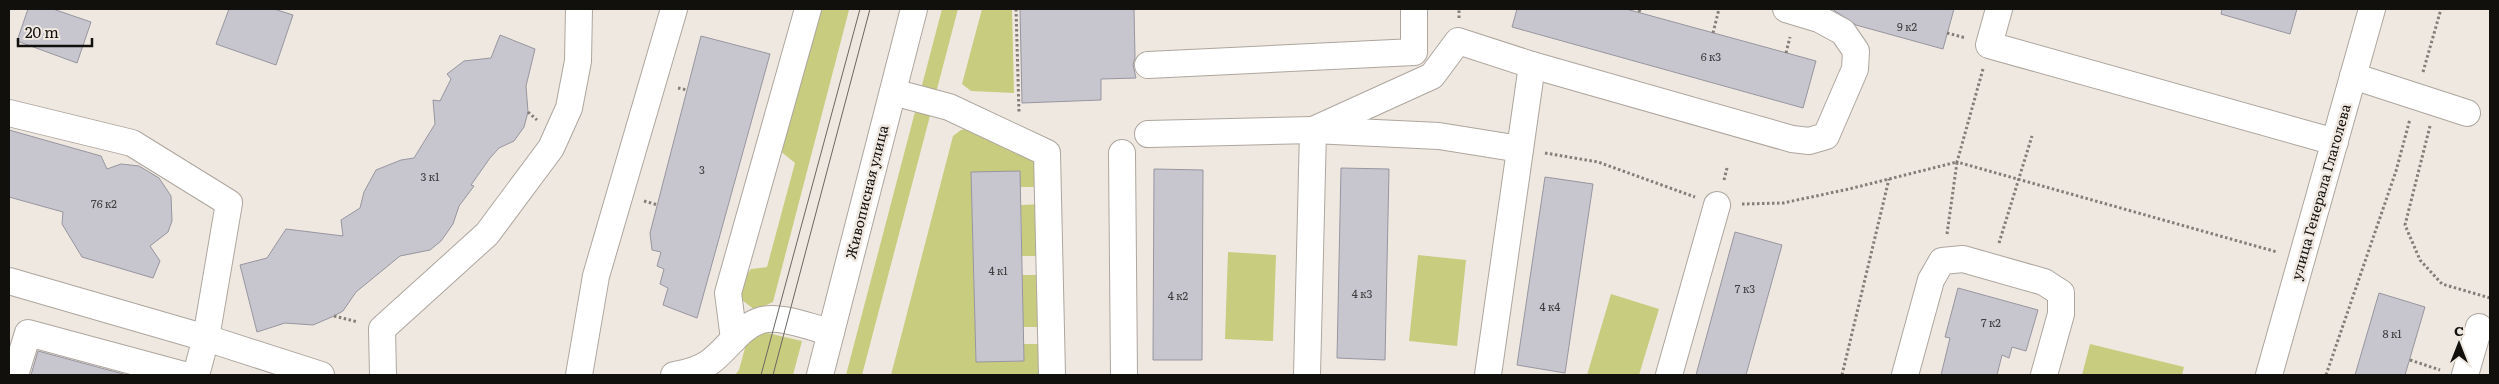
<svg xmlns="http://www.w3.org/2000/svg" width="2499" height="384" font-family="Literata,serif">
<rect width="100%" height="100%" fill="#efe8e0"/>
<g fill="#c8cc7e">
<polygon points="816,9 849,10 773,302 755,310 742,300 742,282 751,269 767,267 795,163 779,150"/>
<polygon points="942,9 958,9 862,375 846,375"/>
<polygon points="982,9 1012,9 1014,93 971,91 962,84"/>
<polygon points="972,128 1036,158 1041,187 1020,187 971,172 976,362 1024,361 1024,344 1041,344 1041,375 891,375 953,136 961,130"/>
<polygon points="1041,204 1041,256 1022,256 1021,205"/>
<polygon points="1228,252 1276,255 1273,341 1225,339"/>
<polygon points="1418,255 1466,260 1457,346 1409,341"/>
<polygon points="1022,275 1041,275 1041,327 1023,327"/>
<polygon points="1611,294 1659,309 1639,375 1587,375"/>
<polygon points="763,332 802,341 793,375 735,375 739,370 748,337"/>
<polygon points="2090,344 2184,367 2182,375 2082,375"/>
</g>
<g fill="#c7c6cf" stroke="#97959f">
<polygon points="28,9 53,9 91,22 77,63 17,41"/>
<polygon points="229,9 274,9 293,15 276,65 216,44"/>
<polygon points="1020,9 1134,9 1135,57 1133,65 1136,78 1101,79 1101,100 1022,103"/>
<polygon points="1517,9 1626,9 1816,61 1803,108 1512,27"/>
<polygon points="1832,9 1954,9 1943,49 1856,25"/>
<polygon points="2222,9 2297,9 2290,34 2221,14"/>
<polygon points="500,35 535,49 526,86 528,112 524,127 514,141 499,148 490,158 471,185 474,186 459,206 453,224 441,241 430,250 400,256 356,292 343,311 334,316 313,325 285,323 257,332 240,265 267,258 286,229 343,236 341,220 360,208 364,192 376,170 401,160 414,158 435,124 433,100 440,101 451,79 447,74 464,61 491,58"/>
<polygon points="701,36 770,54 697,318 663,305 668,288 660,284 664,269 657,266 661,252 652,250 650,233"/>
<polygon points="9,130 101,156 107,169 121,164 139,166 159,178 171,196 172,221 168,232 150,246 160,261 153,278 82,257 62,224 63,212 9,197"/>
<polygon points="1341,168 1389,169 1385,360 1337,358"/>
<polygon points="1154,169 1203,170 1202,360 1153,360"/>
<polygon points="1020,171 1024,361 976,362 971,172"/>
<polygon points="1545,177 1593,184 1565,373 1517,365"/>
<polygon points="1735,232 1782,245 1746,375 1696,375"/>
<polygon points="1958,288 2038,310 2026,351 2012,347 2009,358 2002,355 1997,375 1941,375 1950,338 1945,337"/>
<polygon points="2379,293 2425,307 2405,375 2355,375"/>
<polygon points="38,351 127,375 31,375"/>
</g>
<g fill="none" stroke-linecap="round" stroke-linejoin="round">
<defs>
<g id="minor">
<polyline points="1999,9 1989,45 2335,142"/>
<polyline points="1148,65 1414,52 1414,9"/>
<polyline points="2353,76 2467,113"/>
<polyline points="893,92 949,107 1047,153 1052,375"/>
<polyline points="9,113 132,143 229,203 206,338 196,375"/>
<polyline points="1148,134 1313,130 1439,136 1520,149"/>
<polyline points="1122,153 1124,375"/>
<polyline points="9,281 206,338 321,375"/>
<polyline points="734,339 728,293 808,9"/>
<polyline points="15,375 28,333 184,375"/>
<polyline points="383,375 382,329 487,234 551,148 569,108 578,61 579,9"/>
<polyline points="579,375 596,276 674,9"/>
<path d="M 674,375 C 687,373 699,370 710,362 C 728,349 740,326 762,320 C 782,315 811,328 831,332"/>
<polyline points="820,375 914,9"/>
<polyline points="1307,375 1313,130 1432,76 1458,41 1532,65 1792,139 1809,141 1826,136 1855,69 1856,51 1843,32 1819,19 1786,9"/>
<polyline points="1488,375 1532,65"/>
<polyline points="1669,375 1717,205"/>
<polyline points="1905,375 1931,280 1942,261 1963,259 2044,282 2061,293 2061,314 2044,375"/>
<polyline points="2269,375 2372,9"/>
<polyline points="2465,375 2479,327"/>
</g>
</defs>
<use href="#minor" stroke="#ada69e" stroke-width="28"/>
<g stroke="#837e79" stroke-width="3" stroke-dasharray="2.5 2.5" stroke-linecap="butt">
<polyline points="1016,9 1019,112"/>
<polyline points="1639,12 1640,9"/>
<polyline points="1459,18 1459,9"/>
<polyline points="1713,33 1719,9"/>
<polyline points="1947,33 1966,38"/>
<polyline points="1786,53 1790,37"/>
<polyline points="1983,69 1957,162 2277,252"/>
<polyline points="2423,72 2441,9"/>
<polyline points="678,88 687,90"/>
<polyline points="528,112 537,120"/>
<polyline points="2430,126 2405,225 2420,260 2442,284 2490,298"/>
<polyline points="1545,153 1598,162 1695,197"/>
<polyline points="1724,180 1727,168"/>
<polyline points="644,201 658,205"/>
<polyline points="1742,204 1783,203 1849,189 1957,162 1947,234"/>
<polyline points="1999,243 2032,136"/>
<polyline points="334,316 358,322"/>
<polyline points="2410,360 2440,370"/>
<polyline points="1842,375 1889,179"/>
<polyline points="2326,375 2396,171 2410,119"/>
</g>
<use href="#minor" stroke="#fff" stroke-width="26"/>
<g stroke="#6a6661" stroke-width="1">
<polyline points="761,375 860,9"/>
<polyline points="773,375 870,9"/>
</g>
</g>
<g text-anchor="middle" stroke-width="5" stroke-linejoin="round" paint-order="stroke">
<g font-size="11" fill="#3f3e3e">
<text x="1907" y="31">9 к2</text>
<text x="1711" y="61">6 к3</text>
<text x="702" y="174">3</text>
<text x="430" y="181">3 к1</text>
<text x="104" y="208">76 к2</text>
<text x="998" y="275">4 к1</text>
<text x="1745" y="293">7 к3</text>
<text x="1362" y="298">4 к3</text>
<text x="1178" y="300">4 к2</text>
<text x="1550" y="311">4 к4</text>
<text x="1991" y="327">7 к2</text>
<text x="2392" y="338">8 к1</text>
</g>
<g font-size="14" fill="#12100d" stroke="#efe8e0">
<text transform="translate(867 192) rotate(-76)" y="5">Живописная улица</text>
<text transform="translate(2321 192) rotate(-74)" y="5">улица Генерала Глаголева</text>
</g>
</g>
<rect width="2499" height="384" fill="none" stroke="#12100d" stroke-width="20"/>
<g transform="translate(2459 344)" stroke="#efe8e0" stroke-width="4" paint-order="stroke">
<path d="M0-4L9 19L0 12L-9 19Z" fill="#12100d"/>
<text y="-8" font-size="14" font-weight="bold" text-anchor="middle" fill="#12100d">С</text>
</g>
<path d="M18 38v8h74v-8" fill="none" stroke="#12100d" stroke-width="2.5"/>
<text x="25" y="38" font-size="15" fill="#12100d" stroke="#efe8e0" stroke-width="4" paint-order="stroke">20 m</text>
</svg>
